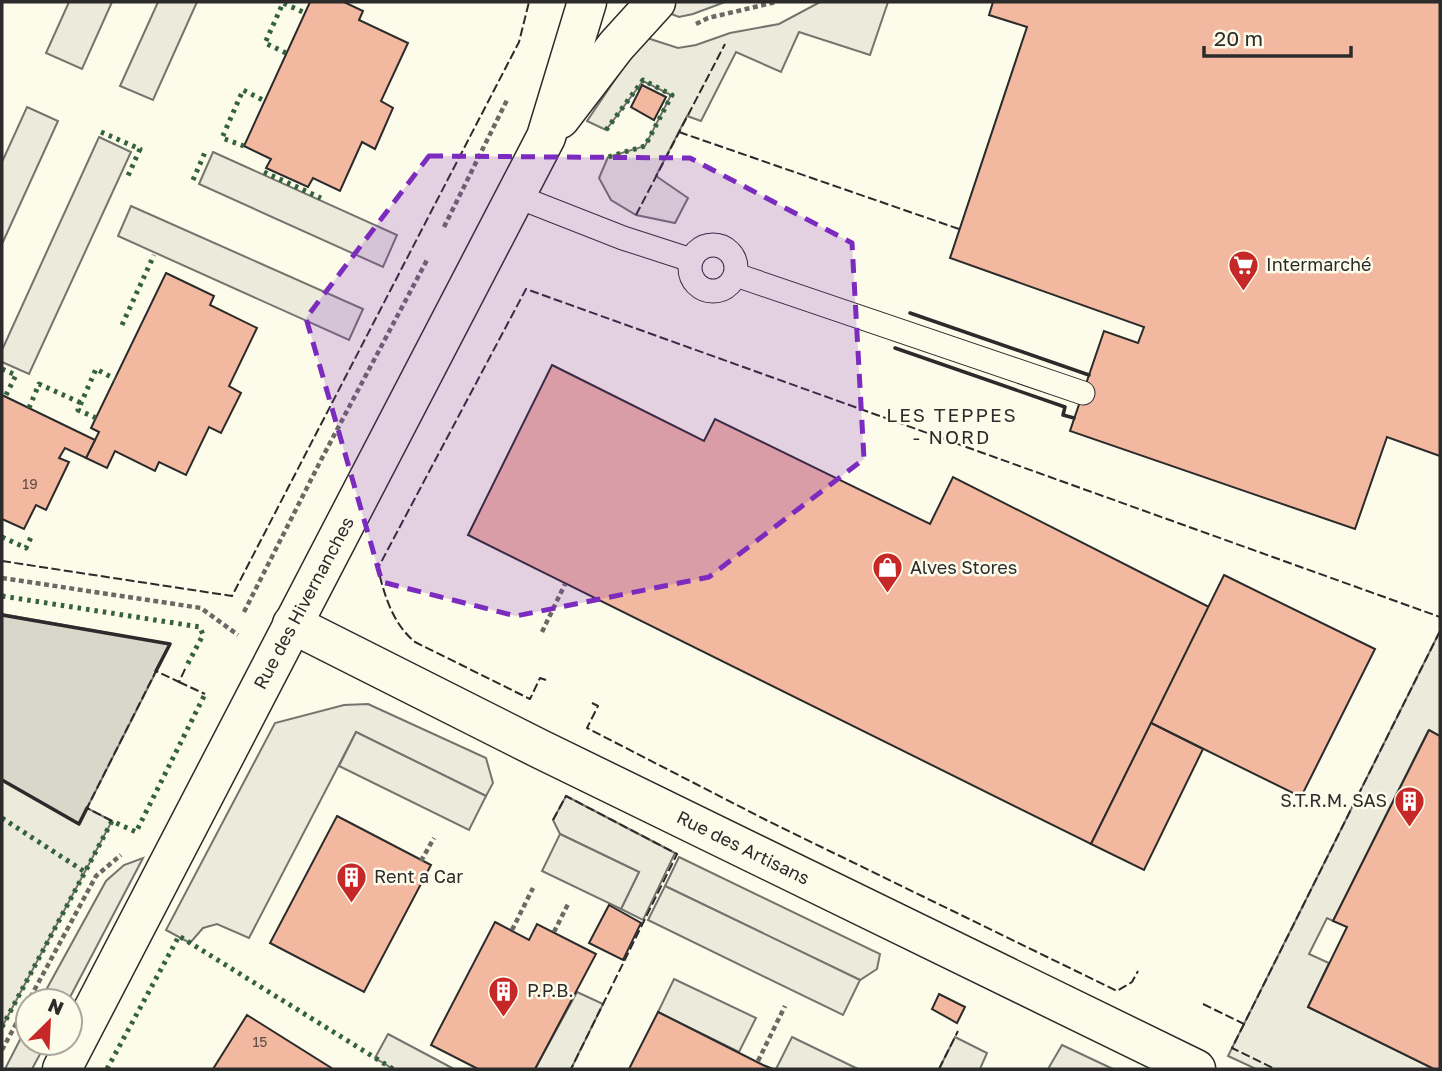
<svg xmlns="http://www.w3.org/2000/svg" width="1442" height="1071" font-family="'Golos Text',sans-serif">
<rect width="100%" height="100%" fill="#fdfbea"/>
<g fill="#ecebdb" stroke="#74746e" stroke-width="2">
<polygon points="671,2 725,2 693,14 679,17 661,10"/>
<polygon points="820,2 888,2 870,55 799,32 781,72 736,52 701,121 687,116 656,176 688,198 675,223 636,215 611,200 599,178 608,157 645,146 671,95 643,81 606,130 587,121 644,37 678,48 696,45 730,33 779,24"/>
<polygon points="1440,631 1440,736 1428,731 1333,921 1327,918 1309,954 1329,963 1308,1007 1434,1069 1256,1069 1228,1056"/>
<polygon points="368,704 486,758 493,783 486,796 356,732 249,938 217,924 203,928 190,943 166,930 275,723 344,705"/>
<polygon points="2,780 79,824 87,808 112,821 2,1027"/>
<polygon points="566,796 675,853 643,920 621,909 639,872 560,834 553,820"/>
<polygon points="679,857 880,954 877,969 860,980 665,886"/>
<polygon points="143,858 68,1001 40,1001 106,881 124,865"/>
<polygon points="577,992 603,1004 571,1069 535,1069"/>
<polygon points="28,1024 28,1043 46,1043 32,1069 5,1069"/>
<polygon points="388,1034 454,1069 393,1069 375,1058"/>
<polygon points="1062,1045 1113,1069 1048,1069"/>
</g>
<g fill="#eceadb" stroke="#74746e" stroke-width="2">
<polygon points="69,2 112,2 82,69 46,53"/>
<polygon points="158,2 197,2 153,100 120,86"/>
<polygon points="27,107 58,121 2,244 2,162"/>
<polygon points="99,137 131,152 29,374 2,362 2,350"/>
<polygon points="213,152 397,235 383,267 199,184"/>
<polygon points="131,206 363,309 349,340 118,236"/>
<polygon points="356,732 486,796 469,830 339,766"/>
<polygon points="560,834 639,872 621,909 542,871"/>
<polygon points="665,886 860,980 843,1015 648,920"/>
<polygon points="674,979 756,1018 739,1052 658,1012"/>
<polygon points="792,1037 858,1069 776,1069"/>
<polygon points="955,1037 987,1053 980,1069 939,1069"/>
</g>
<polygon fill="#d8d7c9" stroke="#74746e" stroke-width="2" points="2,614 170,644 79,824 2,780"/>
<g fill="#f2b8a0" stroke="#2b2b2b" stroke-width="2">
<polygon points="310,2 344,2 363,11 359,20 408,43 381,101 393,108 375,149 362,142 340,191 313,178 308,187 266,168 271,159 244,146"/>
<polygon points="993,2 1440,2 1440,456 1387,437 1355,529 1070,431 1104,331 1138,343 1144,327 950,258 1027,27 989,15"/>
<polygon points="642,85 666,97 654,120 631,107"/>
<polygon points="166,273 214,296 210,305 257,328 229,386 241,393 221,433 209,427 186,475 159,462 155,471 115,451 107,468 86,458 99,432 91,428"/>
<polygon points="552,365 704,441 715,419 930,524 953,477 1209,607 1091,844 468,535"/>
<polygon points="2,395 95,440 86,458 65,448 59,458 69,462 46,510 36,505 24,529 2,519"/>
<polygon points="1224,575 1375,649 1301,797 1151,723"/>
<polygon points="1151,723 1203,749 1144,870 1091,844"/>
<polygon points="1429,730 1440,736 1440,1069 1434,1069 1308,1007 1347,927 1333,921"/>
<polygon points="337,816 431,865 364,992 270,943"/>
<polygon points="609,905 641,923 623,960 589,943"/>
<polygon points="495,922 529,940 537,924 596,954 535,1069 478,1069 431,1045"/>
<polygon points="939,994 965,1007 957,1023 932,1009"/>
<polygon points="658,1012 763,1065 773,1069 629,1069"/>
<polygon points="247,1015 333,1069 213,1069"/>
</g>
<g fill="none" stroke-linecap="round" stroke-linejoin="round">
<defs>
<g id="service">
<polyline points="516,196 623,238 691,260"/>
<circle cx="713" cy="268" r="23"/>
<polyline points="736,275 1083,393"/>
</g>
<g id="minor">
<polyline points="560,119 616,46 656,2"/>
<polyline points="292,624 540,749 1196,1069"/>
<polyline points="62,1069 546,137 587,2"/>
</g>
</defs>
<use href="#service" stroke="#2b2b2b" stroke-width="25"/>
<use href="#minor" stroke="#2b2b2b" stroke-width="41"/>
<g stroke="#6a6964" stroke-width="4.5" stroke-dasharray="5 3.5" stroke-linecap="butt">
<polyline points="696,24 708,18 776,2"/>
<polyline points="444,227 507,100"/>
<polyline points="2,578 201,608 238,635"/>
<polyline points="244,612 321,460 427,260"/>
<polyline points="542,632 565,584"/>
<polyline points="421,861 434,838"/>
<polyline points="512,930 533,888"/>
<polyline points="554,932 568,904"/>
<polyline points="2,1050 96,876 121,855"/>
<polyline points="758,1061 785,1006"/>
</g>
<use href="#service" stroke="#fdfbea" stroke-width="23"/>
<use href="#minor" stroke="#fdfbea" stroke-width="38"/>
<g stroke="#34623c" stroke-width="5" stroke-dasharray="3.5 5" stroke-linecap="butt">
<polyline points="286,53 265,43 283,3 305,13"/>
<polyline points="606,130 643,80 672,95 645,146 608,157"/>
<polyline points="101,132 140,149 127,178"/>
<polyline points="244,146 222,138 243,90 265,101"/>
<polyline points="264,172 321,198"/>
<polyline points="193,180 206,150"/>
<polyline points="122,325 154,255"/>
<polyline points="2,369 16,375 5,397"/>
<polyline points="29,408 39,384 81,403"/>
<polyline points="96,418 78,410 96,369 115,379"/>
<polyline points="2,537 26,548 32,535"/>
<polyline points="2,596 200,627 203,635 186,667"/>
<polyline points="2,818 85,872 112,821 136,832 205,694"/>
<polyline points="2,1027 85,872"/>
<polyline points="107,1069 179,936 393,1069"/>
</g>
<g stroke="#2b2b2b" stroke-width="2" stroke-dasharray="9 3.5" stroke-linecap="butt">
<polyline points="679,132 959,229"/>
<polyline points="636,215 725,44"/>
<polyline points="2,561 232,596 519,42 529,2"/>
<path d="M 546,680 L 540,678 L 530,699 L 415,642 C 393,624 384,595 378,568 L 526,289 L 1440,617"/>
<polyline points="179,682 205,694"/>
<polyline points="592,703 598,706 587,728 766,820 1117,991 1132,982 1138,971"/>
<polyline points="553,820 566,796 677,854 571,1069"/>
<polyline points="112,821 87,808 156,671 179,682 186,667"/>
<polyline points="1203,1004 1244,1024 1440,631"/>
<polyline points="1244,1024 1232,1048 1275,1069"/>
<polyline points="939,1069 958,1031"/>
</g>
<g stroke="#2b2b2b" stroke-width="3.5">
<polyline points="910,313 1089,375"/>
<polyline points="895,348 1065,407 1063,415 1074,418"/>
<polyline points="2,615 170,644 156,671"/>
<polyline points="2,780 79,824 87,808"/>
</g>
</g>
<path fill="#7b2cbf" fill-opacity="0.2" stroke="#7b2cbf" stroke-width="5" stroke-dasharray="14 9" stroke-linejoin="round" d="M 429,156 L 690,158 L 852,243 L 864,459 L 709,577 L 516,616 L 382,582 L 306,318 Z"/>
<defs>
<symbol id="supermarket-pin" viewBox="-11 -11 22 30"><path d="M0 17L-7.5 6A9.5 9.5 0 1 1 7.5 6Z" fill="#c62828" stroke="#fdfbea"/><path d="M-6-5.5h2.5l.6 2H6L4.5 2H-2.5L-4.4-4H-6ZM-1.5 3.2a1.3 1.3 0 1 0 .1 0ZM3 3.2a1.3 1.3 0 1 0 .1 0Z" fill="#fff"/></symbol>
<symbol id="shop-pin" viewBox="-11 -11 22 30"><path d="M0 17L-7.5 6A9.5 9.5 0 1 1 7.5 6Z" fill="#c62828" stroke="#fdfbea"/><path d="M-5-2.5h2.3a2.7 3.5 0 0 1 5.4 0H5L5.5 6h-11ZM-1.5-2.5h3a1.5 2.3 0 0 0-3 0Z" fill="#fff"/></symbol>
<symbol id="building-pin" viewBox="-11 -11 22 30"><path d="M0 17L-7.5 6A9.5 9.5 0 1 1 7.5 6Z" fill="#c62828" stroke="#fdfbea"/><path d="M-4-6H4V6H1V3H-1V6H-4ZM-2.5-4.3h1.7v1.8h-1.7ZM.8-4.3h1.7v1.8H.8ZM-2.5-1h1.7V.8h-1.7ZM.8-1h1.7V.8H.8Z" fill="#fff"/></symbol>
</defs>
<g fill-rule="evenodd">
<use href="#supermarket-pin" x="1226" y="248" width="35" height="47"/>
<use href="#shop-pin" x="870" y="550" width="35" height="47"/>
<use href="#building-pin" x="1392" y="784" width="35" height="47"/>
<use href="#building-pin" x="334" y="860" width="35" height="47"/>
<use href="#building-pin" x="486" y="974" width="35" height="47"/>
</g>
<g text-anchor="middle" stroke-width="5" stroke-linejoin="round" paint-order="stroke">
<g font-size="14" fill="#5d4e48">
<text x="30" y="489">19</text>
<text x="260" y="1047">15</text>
</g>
<g font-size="18" fill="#2b2b2b" stroke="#fdfbea" text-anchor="start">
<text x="1266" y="271">Intermarché</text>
<text x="910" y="574">Alves Stores</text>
<text x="1387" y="807" text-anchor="end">S.T.R.M. SAS</text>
<text x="374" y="883">Rent a Car</text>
<text x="527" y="997">P.P.B.</text>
</g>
<g font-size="18" fill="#2b2b2b" stroke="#fdfbea">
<text transform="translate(304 603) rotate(-62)" y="6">Rue des Hivernanches</text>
<text transform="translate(743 848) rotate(26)" y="6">Rue des Artisans</text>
</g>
<g font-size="19" letter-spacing="2" fill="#2b2b2b" stroke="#fdfbea">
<text x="952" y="422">LES TEPPES<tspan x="952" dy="22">- NORD</tspan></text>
</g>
</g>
<rect width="1442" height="1071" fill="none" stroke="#2b2b2b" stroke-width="7"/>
<g transform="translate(49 1022) rotate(24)"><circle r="33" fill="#fdfbea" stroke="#a9a89e" stroke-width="2"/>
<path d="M0-5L12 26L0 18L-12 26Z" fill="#c62828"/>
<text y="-10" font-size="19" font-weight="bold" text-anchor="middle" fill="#2b2b2b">N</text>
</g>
<path d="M1204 46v10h147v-10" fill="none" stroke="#2b2b2b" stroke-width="3.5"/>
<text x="1214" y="46" font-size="21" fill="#2b2b2b" stroke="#fdfbea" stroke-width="5" paint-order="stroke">20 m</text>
</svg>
